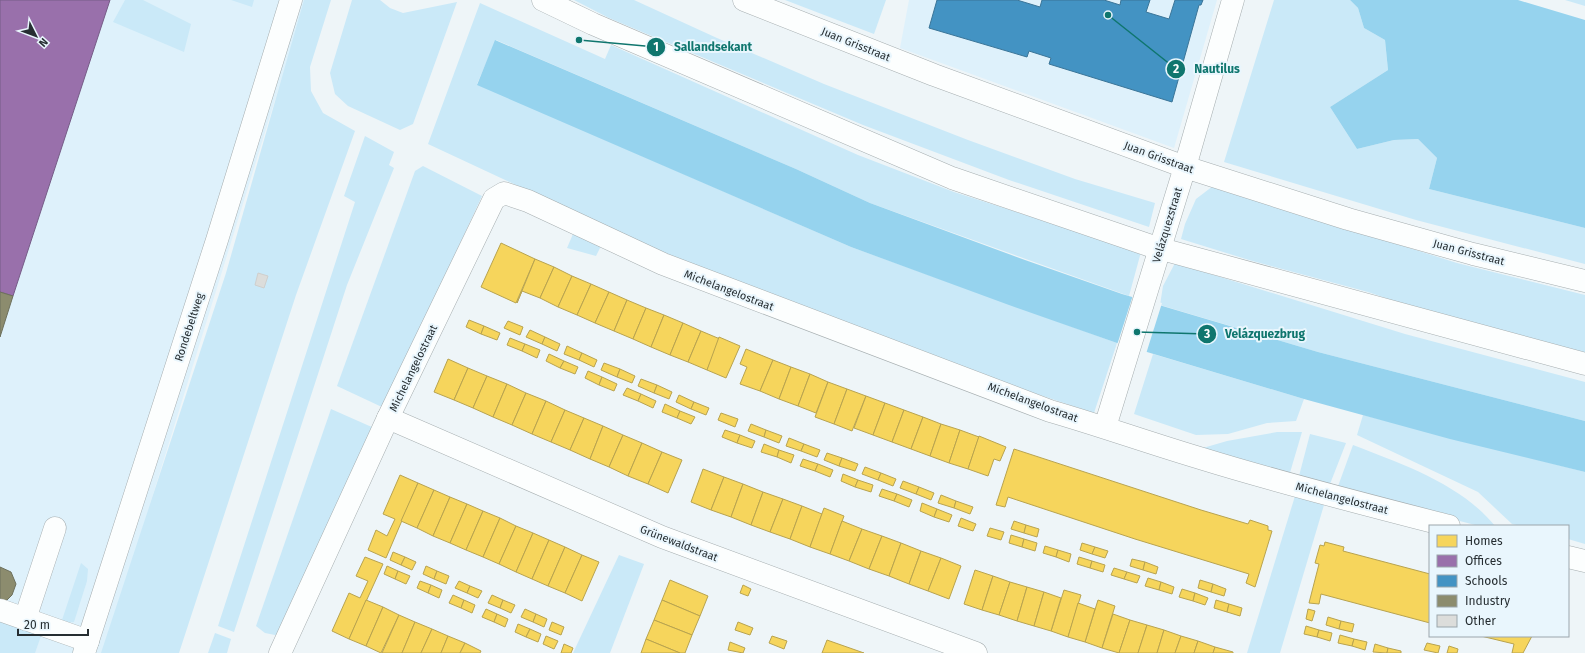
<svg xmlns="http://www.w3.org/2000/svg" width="1585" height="653" font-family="'Fira Sans',sans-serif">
<rect width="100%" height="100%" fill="#eef5f8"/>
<g fill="#def1fb">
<polygon points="0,0 306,0 104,653 0,653"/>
<polygon points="909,0 1217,0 1174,148 900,48"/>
</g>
<g fill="#cae9f8">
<polygon points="125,0 143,0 191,24 184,52 113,22"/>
<polygon points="231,0 254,0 252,7"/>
<polygon points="304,0 331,0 310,67 311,91 323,113 355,131 296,295 179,653 101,653 226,273"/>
<polygon points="352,0 380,0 390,8 403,13 457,2 413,124 400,130 348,106 335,94 330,73"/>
<polygon points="574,0 634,0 717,38 824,84 968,140 1075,179 1155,203 1149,227 1009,180 863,125 609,18"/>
<polygon points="785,0 886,0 874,34"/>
<polygon points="1274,0 1350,0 1358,8 1364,28 1385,40 1388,70 1330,107 1357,149 1394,140 1418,139 1437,158 1429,189 1585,228 1585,264 1416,220 1224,162"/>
<polygon points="1565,0 1585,0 1585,6"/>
<polygon points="480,3 605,59 611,45 858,155 954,192 1141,252 1129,296 870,203 796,169 496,40 477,84 851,247 1117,343 1094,413 995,380 677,260 428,144"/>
<polygon points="365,136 394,152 389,165 394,168 347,285 234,632 218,626 355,202 344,196"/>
<polygon points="423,166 482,196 384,408 337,386 415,171"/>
<polygon points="1213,186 1457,263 1585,295 1585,353 1430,313 1368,292 1249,260 1181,239 1185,224 1196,199"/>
<polygon points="573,234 602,244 596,256 567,248"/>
<polygon points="1175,263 1405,334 1585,382 1585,421 1318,352 1160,305 1163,286"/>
<polygon points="1153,354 1304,399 1296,421 1267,423 1228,434 1196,435 1134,414"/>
<polygon points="331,409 374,428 280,636 265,633 256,626"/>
<polygon points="1363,415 1585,472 1585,544 1568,539 1568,526 1521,526 1512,524 1478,492 1357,435"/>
<polygon points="1277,432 1302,432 1289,476 1196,450 1227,441"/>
<polygon points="1310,434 1346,443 1330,484 1299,476"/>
<path d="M 1353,445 C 1402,464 1461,484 1495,526 L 1479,526 L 1337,489 Z"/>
<polygon points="1295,496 1324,505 1280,653 1247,653"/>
<polygon points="619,555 644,564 610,653 573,653"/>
<polygon points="81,563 88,569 87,581 74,622 61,623"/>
<polygon points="0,619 42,633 35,653 0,653"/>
<polygon points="215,633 231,639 227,653 208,653"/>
</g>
<g fill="#96d3ee">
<polygon points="1350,0 1518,0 1585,20 1585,228 1429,189 1437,158 1418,139 1394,140 1357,149 1330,107 1388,70 1385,40 1364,28 1358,8"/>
<polygon points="495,40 796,169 870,203 1025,260 1122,294 1318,352 1585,421 1585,472 1450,439 1304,399 1117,343 1009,305 851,247 477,85"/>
</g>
<polygon fill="#eef5f8" points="1133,295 1162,303 1146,354 1117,345"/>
<g fill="#f6d55c" stroke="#b8a34f">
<polygon points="501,243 535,259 516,303 481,287"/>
<polygon points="535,259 554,267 540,298 522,291 517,303"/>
<polygon points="554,267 572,276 558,307 540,298"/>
<polygon points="572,276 591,284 577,315 558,307"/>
<polygon points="591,284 609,292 595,323 577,315"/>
<polygon points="609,292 627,300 614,331 595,323"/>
<polygon points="627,300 646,308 633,339 614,331"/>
<polygon points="646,308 664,315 651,347 633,339"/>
<polygon points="664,315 683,323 670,355 651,347"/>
<polygon points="469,320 484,326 481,334 466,327"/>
<polygon points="508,321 523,327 520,335 504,328"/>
<polygon points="683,323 701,331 688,362 670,355"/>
<polygon points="484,326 500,333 497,340 481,334"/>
<polygon points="530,330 545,337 542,344 526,337"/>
<polygon points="701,331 720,339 707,370 688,362"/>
<polygon points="545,337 560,344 557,351 542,344"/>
<polygon points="719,337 740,346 726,378 707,370"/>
<polygon points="510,338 525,344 522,351 507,345"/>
<polygon points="525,344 540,350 537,358 522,351"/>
<polygon points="567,346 582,353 579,360 564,354"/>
<polygon points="746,349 773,360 760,391 740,384 747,367 740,364"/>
<polygon points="582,353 597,360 594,367 579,360"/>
<polygon points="549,354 564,361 560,368 546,361"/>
<polygon points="448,359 468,368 454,400 434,392"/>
<polygon points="773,360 791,367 779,399 760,391"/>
<polygon points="564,361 578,367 575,374 560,368"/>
<polygon points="604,363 620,369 617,377 601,370"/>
<polygon points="791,367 810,374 798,406 779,399"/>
<polygon points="468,368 487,376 473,408 454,400"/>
<polygon points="620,369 635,376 632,383 617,377"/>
<polygon points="588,371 602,377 599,385 585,378"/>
<polygon points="810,374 828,382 816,413 798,406"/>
<polygon points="487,376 507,384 493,417 473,408"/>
<polygon points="602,377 617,384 614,391 599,385"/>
<polygon points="641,379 657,385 654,393 638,386"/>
<polygon points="828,382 847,389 834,424 815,417"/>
<polygon points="507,384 526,393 512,425 493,417"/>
<polygon points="657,385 672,392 669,399 654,393"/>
<polygon points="627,388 641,394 638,401 623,395"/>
<polygon points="847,389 866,396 852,431 834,424"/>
<polygon points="526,393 546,401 532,434 512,425"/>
<polygon points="641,394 656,401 653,408 638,401"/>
<polygon points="679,395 694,402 691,409 676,402"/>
<polygon points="866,396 885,403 873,435 854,428"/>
<polygon points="546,401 565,410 551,442 532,434"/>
<polygon points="694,402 709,408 706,415 691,409"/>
<polygon points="885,403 904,410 892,442 873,435"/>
<polygon points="665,404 680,411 677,418 662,412"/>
<polygon points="565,410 584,418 570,450 551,442"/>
<polygon points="904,410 923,417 911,449 892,442"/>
<polygon points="680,411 695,417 691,424 677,418"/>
<polygon points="721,413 738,419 735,427 718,420"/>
<polygon points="923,417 941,424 930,456 911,449"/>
<polygon points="584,418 603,426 590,459 570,450"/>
<polygon points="751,424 766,430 764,437 748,431"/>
<polygon points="941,424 960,430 949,463 930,456"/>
<polygon points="603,426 623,435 609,467 590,459"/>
<polygon points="725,430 740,435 737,443 722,437"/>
<polygon points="766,430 782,436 779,443 764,437"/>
<polygon points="960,430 979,437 968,469 949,463"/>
<polygon points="623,435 642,443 628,476 609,467"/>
<polygon points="740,435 755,441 752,448 737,443"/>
<polygon points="979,436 1006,447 1000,461 994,459 988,476 968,469"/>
<polygon points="789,438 804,444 801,451 786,446"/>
<polygon points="642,443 662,452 648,484 628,476"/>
<polygon points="764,444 779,450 777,457 761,452"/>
<polygon points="804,444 820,450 817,457 801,451"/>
<polygon points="1014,449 1201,510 1248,524 1250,520 1268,526 1268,530 1272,531 1255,587 1246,583 1249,574 1135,539 1008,497 1005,507 996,505"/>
<polygon points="779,450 794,455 791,463 777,457"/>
<polygon points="662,452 682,460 668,493 648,484"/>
<polygon points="827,453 842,458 839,466 824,460"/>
<polygon points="842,458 858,464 855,471 839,466"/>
<polygon points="803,459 818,464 815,471 800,466"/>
<polygon points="818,464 833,470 830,477 815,471"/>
<polygon points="865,467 881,473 878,480 862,474"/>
<polygon points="703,469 724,477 711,510 691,502"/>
<polygon points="881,473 896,479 893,486 878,480"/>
<polygon points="843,474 858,480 855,487 841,481"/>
<polygon points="400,475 418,483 386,558 368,550 376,530 387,536 395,519 383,514"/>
<polygon points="724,477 743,484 731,517 711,510"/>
<polygon points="858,480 873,485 871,492 855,487"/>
<polygon points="903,481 919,487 916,494 900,488"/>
<polygon points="418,483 434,490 417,528 401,521"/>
<polygon points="743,484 763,492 751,525 731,517"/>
<polygon points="919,487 934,493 931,500 916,494"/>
<polygon points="882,489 897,494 894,501 879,496"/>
<polygon points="434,490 450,497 433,536 417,528"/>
<polygon points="763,492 783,499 770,532 751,525"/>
<polygon points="897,494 912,500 909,507 894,501"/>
<polygon points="941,495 956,501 954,508 938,503"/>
<polygon points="450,497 467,504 450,543 433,536"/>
<polygon points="783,499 802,506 790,539 770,532"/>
<polygon points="956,501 973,507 970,514 954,508"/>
<polygon points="922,503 937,509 934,517 920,511"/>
<polygon points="467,504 483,511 466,550 450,543"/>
<polygon points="802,506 822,514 810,547 790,539"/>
<polygon points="824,508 844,516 830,554 810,547"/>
<polygon points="937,509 952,515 949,522 934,517"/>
<polygon points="483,511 500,518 483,557 466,550"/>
<polygon points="500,518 516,526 499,564 483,557"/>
<polygon points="961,518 976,524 973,531 958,526"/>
<polygon points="842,521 862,529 849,561 830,554"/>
<polygon points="1014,521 1026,525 1024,533 1011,529"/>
<polygon points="1026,525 1039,529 1037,537 1024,533"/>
<polygon points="516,526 533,533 516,572 499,564"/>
<polygon points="990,528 1004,532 1001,540 987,536"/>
<polygon points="862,529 882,536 869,569 849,561"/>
<polygon points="533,533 549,540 532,579 516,572"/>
<polygon points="1011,535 1024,539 1022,547 1009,543"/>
<polygon points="882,536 901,543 889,576 869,569"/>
<polygon points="1024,539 1037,543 1035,551 1022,547"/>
<polygon points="549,540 565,547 548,586 532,579"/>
<polygon points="1325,542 1344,547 1343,551 1430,574 1430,623 1321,594 1319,604 1309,603 1319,564 1315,563 1320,545 1324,546"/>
<polygon points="901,543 921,551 909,584 889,576"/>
<polygon points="1082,543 1095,547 1092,554 1080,550"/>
<polygon points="1045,546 1058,550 1056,557 1043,553"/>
<polygon points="565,547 582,555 565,593 548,586"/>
<polygon points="1095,547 1108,551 1105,558 1092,554"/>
<polygon points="1058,550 1071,554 1069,562 1056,557"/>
<polygon points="921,551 941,558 928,591 909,584"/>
<polygon points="393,552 405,557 401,565 390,560"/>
<polygon points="582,555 599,562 582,601 565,593"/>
<polygon points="365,557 383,564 349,639 332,631 349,593 360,598 368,581 356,576"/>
<polygon points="405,557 416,562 412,570 401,565"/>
<polygon points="1079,557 1092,561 1090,568 1077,564"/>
<polygon points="941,558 961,566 949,599 928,591"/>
<polygon points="1132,559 1145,562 1143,570 1130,566"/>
<polygon points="1092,561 1105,565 1103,572 1090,568"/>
<polygon points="1145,562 1158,567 1156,574 1143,570"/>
<polygon points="387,566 398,571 395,579 384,574"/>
<polygon points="426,566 437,571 434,579 423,574"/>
<polygon points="1114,568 1127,572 1124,579 1111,575"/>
<polygon points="975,570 993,576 982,610 964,604"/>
<polygon points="398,571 410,576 406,584 395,579"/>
<polygon points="437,571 449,576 446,584 434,579"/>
<polygon points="1127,572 1140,576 1137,583 1124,579"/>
<polygon points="993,576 1010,582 999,615 982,610"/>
<polygon points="1148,578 1161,582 1159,590 1145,586"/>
<polygon points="670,580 708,596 700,616 662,600"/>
<polygon points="1200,580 1213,584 1211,592 1198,588"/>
<polygon points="420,581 431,585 428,593 417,588"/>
<polygon points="459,581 470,586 467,593 455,588"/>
<polygon points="1010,582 1027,587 1017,621 999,615"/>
<polygon points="1161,582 1174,587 1172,594 1159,590"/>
<polygon points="1213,584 1226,589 1224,596 1211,592"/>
<polygon points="431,585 442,590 439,598 428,593"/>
<polygon points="743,585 751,589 748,596 740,593"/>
<polygon points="470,586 482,591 478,598 467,593"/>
<polygon points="1027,587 1044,592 1034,626 1017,621"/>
<polygon points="1182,589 1195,593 1193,601 1179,597"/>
<polygon points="1064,590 1081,595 1068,637 1051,631"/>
<polygon points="1044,592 1061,598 1051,631 1034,626"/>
<polygon points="1195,593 1208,598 1205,605 1193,601"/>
<polygon points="453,595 464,600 461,608 449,603"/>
<polygon points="492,595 503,600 500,608 488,603"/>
<polygon points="366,600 383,607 366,646 349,639"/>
<polygon points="464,600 475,605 472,613 461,608"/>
<polygon points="503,600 515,605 511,613 500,608"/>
<polygon points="662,600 700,616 692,635 654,620"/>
<polygon points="1098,600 1115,606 1102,648 1085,642"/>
<polygon points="1216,600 1229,604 1227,612 1214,608"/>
<polygon points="1078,603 1095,609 1085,642 1068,637"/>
<polygon points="1229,604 1242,608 1240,616 1227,612"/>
<polygon points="383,607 399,615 381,653 366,646"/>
<polygon points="486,609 497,614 494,622 482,617"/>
<polygon points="525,609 536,614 533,622 521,617"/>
<polygon points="1308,609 1315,611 1312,621 1306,619"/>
<polygon points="497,614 508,619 505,627 494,622"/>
<polygon points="536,614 547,619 544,627 533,622"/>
<polygon points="1113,614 1130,620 1119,653 1102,648"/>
<polygon points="399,615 415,622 402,653 382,653"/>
<polygon points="1328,617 1341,621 1339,629 1326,625"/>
<polygon points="654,620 692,635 685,653 680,653 646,639"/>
<polygon points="1130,620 1147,625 1138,653 1119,653"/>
<polygon points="1341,621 1354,624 1352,632 1339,629"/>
<polygon points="415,622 432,629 421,653 402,653"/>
<polygon points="552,622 564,627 561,635 549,630"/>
<polygon points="738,622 753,628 750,635 735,630"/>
<polygon points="518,624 530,629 526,637 515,632"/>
<polygon points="1147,625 1164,630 1157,653 1138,653"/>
<polygon points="1306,626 1319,630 1317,637 1304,634"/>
<polygon points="432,629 448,636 441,653 421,653"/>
<polygon points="530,629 541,634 538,642 526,637"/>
<polygon points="1164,630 1181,636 1175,653 1157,653"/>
<polygon points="1319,630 1332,633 1330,641 1317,637"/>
<polygon points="1340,635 1354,639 1352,646 1338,643"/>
<polygon points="448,636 465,643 460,653 441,653"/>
<polygon points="546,636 558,641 554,649 543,644"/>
<polygon points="772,636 787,641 784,649 769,643"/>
<polygon points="1181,636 1198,641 1194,653 1175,653"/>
<polygon points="1481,636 1532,636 1523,653 1512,653 1514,644"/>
<polygon points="646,639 680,653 641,653"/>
<polygon points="1354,639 1367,642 1365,650 1352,646"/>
<polygon points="827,640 864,653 822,653"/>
<polygon points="1198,641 1215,647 1213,653 1194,653"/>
<polygon points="730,642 745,648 743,653 728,650"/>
<polygon points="465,643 481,651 480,653 460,653"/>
<polygon points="1427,643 1440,646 1438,653 1424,650"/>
<polygon points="564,644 573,648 571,653 561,653"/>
<polygon points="1375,644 1388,648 1387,653 1373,652"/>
<polygon points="1449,646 1458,649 1457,653 1447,653"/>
<polygon points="1215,647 1233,652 1233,653 1213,653"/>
<polygon points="1388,648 1401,651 1401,653 1387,653"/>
</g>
<polygon fill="#9970ab" stroke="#765c87" points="0,0 110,0 13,296 0,292"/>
<polygon fill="#4393c3" stroke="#3a7598" points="937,0 1017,0 1040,7 1042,0 1104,0 1120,5 1121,0 1150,0 1146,12 1169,19 1175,0 1203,0 1201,5 1199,5 1172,102 1049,64 1051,58 1029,51 1027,57 929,28"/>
<g fill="#8c8c6e" stroke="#6d705c">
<polygon points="0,292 13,296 0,337"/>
<polygon points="0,567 11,572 16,584 12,595 7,600 0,602"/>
</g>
<polygon fill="#dcdddb" stroke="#cfcfcd" points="258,273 268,276 264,288 255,285"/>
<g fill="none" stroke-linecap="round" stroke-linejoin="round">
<defs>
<g id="minor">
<polyline points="543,0 593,24 952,178 1154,247 1585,364"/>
<polyline points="744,0 934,75 1185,167 1348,219 1473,254 1585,281"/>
<polyline points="388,418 662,537 976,653"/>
<polyline points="1105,427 1185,167 1233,0"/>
<polyline points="1568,557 1585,561"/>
<polyline points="0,610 88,641"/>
<polyline points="25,619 55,528"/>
<polyline points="84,653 217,240 291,0"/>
<path d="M 280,653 L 388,418 L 494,199 L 504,193 L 528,201 L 663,264 L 1050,411 C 1102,426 1152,444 1203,459 C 1284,484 1367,505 1449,526"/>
</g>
</defs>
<use href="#minor" stroke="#a6aeb0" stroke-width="23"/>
<use href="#minor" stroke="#fcfefe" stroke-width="22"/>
</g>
<g text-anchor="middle" stroke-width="4" stroke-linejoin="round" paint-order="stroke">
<g font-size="11" fill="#262e32" stroke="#e9f6fd">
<text transform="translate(856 44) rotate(22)" y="4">Juan Grisstraat</text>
<text transform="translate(1159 157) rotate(20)" y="4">Juan Grisstraat</text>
<text transform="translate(1167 225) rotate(-73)" y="4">Velázquezstraat</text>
<text transform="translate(1469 252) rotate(15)" y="4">Juan Grisstraat</text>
<text transform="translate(729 290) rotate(21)" y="4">Michelangelostraat</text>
<text transform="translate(189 327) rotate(-72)" y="4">Rondebeltweg</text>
<text transform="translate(413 368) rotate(-64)" y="4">Michelangelostraat</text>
<text transform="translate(1033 402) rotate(20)" y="4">Michelangelostraat</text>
<text transform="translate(1342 498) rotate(15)" y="4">Michelangelostraat</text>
<text transform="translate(679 543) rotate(21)" y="4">Grünewaldstraat</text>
</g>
</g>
<path fill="none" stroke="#0f766e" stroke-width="1.5" d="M579 40L656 47M1108 15L1176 69M1137 332L1207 334"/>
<g fill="#0f766e" stroke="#e9f6fd" stroke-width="1.5">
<circle cx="579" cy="40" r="4"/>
<circle cx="1108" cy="15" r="4"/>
<circle cx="1137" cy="332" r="4"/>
<circle cx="656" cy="47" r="10"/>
<circle cx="1176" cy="69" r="10"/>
<circle cx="1207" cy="334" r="10"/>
</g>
<g font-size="12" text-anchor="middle" font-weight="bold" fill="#fff">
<text x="656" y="51">1</text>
<text x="1176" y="73">2</text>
<text x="1207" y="338">3</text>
</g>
<g font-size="12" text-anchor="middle" font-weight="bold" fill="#0f766e" stroke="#e9f6fd" stroke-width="4" stroke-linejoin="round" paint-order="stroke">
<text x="713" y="51">Sallandsekant</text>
<text x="1217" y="73">Nautilus</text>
<text x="1265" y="338">Velázquezbrug</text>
</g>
<rect x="1429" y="525" width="140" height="112" fill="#e9f6fd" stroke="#9ba6ac"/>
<rect x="1437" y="535" width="20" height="12" fill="#f6d55c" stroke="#9ba6ac"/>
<text x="1465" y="545" font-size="12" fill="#262e32">Homes</text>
<rect x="1437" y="555" width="20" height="12" fill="#9970ab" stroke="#9ba6ac"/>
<text x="1465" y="565" font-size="12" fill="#262e32">Offices</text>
<rect x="1437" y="575" width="20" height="12" fill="#4393c3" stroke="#9ba6ac"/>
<text x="1465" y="585" font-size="12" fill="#262e32">Schools</text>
<rect x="1437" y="595" width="20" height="12" fill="#8c8c6e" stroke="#9ba6ac"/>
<text x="1465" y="605" font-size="12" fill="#262e32">Industry</text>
<rect x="1437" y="615" width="20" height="12" fill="#dcdddb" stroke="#9ba6ac"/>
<text x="1465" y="625" font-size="12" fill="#262e32">Other</text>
<g transform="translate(36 36) rotate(132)" stroke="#e9f6fd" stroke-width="3" paint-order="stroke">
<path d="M0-3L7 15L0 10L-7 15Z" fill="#262e32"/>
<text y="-6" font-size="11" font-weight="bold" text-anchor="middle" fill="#262e32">N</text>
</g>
<path d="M18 629v6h70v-6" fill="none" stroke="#262e32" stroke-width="2"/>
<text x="24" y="629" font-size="12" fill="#262e32" stroke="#e9f6fd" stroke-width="3" paint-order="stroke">20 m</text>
</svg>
